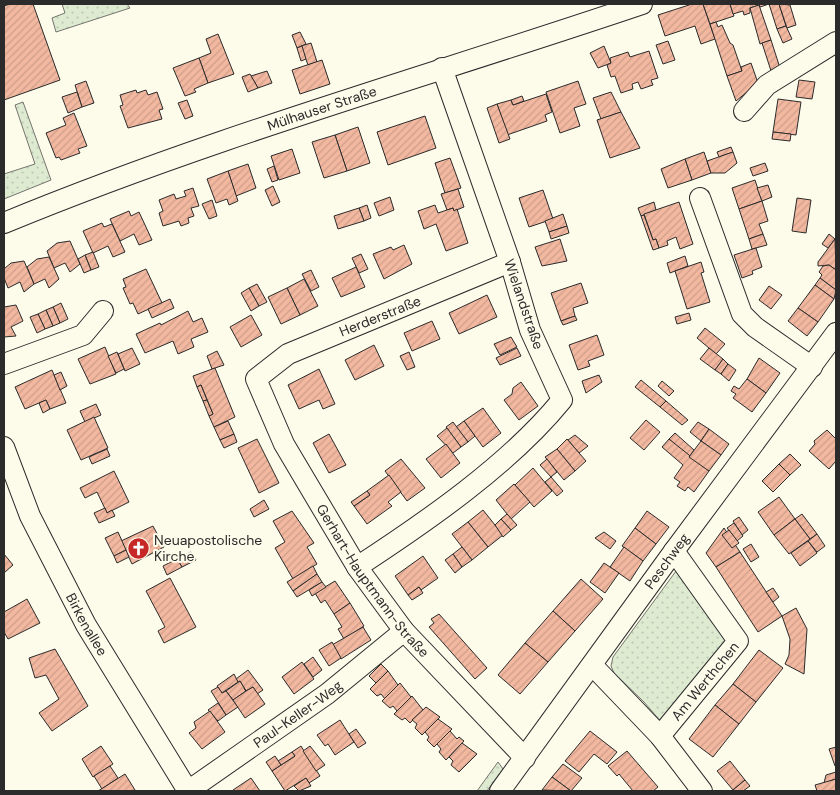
<svg xmlns="http://www.w3.org/2000/svg" width="840" height="795" font-family="'DM Sans',sans-serif">
<defs>
<pattern id="grass-dots" width="8" height="8" patternUnits="userSpaceOnUse" patternTransform="scale(1.25)"><rect width="8" height="8" fill="#deebd1"/><path d="M2 2h.1M6 6h.1" fill="none" stroke="#bfcab4" stroke-width="1.8" stroke-linecap="round"/></pattern>
<pattern id="building-hatch" width="6" height="6" patternUnits="userSpaceOnUse" patternTransform="scale(1.25)"><rect width="6" height="6" fill="#f2b8a0"/><path d="M-1 1l2-2M0 6l6-6M5 7l2-2" fill="none" stroke="#d09e8a"/></pattern>
</defs>
<rect width="100%" height="100%" fill="#fdfbea"/>
<g fill="url(#grass-dots)" stroke="#74746e">
<polygon points="62,4 127,4 130,8 56,32 52,18 65,13"/>
<polygon points="23,102 51,180 4,199 4,174 35,164 15,105"/>
<polygon points="679,567 728,641 662,723 644,702 614,673 611,666 613,657"/>
<polygon points="498,762 503,769 487,791 477,791"/>
</g>
<g fill="url(#building-hatch)" stroke="#2b2b2b">
<polygon points="10,4 33,4 60,80 4,100 4,6"/>
<polygon points="692,4 703,4 715,39 701,44 695,26 665,36 658,15"/>
<polygon points="703,4 730,4 734,16 710,24"/>
<polygon points="730,4 759,4 759,5 750,8 750,13 744,15 743,11 733,14"/>
<polygon points="759,4 779,4 786,26 777,29 769,4 760,7"/>
<polygon points="779,4 790,5 796,25 787,28"/>
<polygon points="759,5 771,40 760,44 750,8"/>
<polygon points="716,22 718,27 722,25 730,43 733,45 742,71 727,76 710,24"/>
<polygon points="786,26 792,39 783,43 777,29"/>
<polygon points="300,32 306,44 297,48 292,35"/>
<polygon points="218,34 234,74 208,83 199,58 211,53 206,39"/>
<polygon points="771,40 780,68 772,74 762,43"/>
<polygon points="668,41 675,60 663,64 656,45"/>
<polygon points="311,43 317,62 308,65 301,46"/>
<polygon points="302,46 306,59 301,61 297,48"/>
<polygon points="604,46 611,63 598,68 590,53"/>
<polygon points="649,51 658,78 651,80 653,85 641,89 638,82 632,84 633,89 621,93 615,76 611,77 607,65 611,63 610,58 628,52 630,57"/>
<polygon points="199,58 208,83 194,89 196,92 185,96 173,68"/>
<polygon points="322,60 330,84 300,94 292,70"/>
<polygon points="751,63 758,83 736,101 727,76 742,71 741,67"/>
<polygon points="267,71 272,83 258,88 251,76"/>
<polygon points="250,74 258,88 248,92 242,77"/>
<polygon points="799,80 815,82 812,99 796,97"/>
<polygon points="86,81 94,103 82,107 75,85"/>
<polygon points="578,81 586,104 574,108 580,126 560,133 546,92"/>
<polygon points="136,90 137,93 146,90 148,95 157,92 163,109 159,110 162,119 128,128 120,106 123,105 120,95"/>
<polygon points="77,92 82,107 68,113 62,97"/>
<polygon points="611,92 621,112 601,119 593,98"/>
<polygon points="546,94 552,112 545,115 547,121 507,135 497,104 511,100 513,105"/>
<polygon points="522,96 524,101 513,105 511,100"/>
<polygon points="778,99 801,102 796,135 773,132"/>
<polygon points="187,100 193,116 185,119 178,103"/>
<polygon points="497,104 510,139 499,143 487,108"/>
<polygon points="621,112 640,148 610,158 597,120"/>
<polygon points="74,113 87,146 78,149 80,153 61,160 59,157 56,158 46,133 66,125 63,118"/>
<polygon points="425,116 436,148 388,165 377,132"/>
<polygon points="358,127 370,163 347,171 335,135"/>
<polygon points="773,132 791,134 790,141 772,139"/>
<polygon points="335,135 347,171 324,178 312,142"/>
<polygon points="731,147 733,152 719,157 717,152"/>
<polygon points="292,149 300,173 279,180 271,156"/>
<polygon points="704,152 711,173 692,180 685,159"/>
<polygon points="733,152 737,163 725,173 711,173 707,161"/>
<polygon points="450,158 461,188 445,193 435,163"/>
<polygon points="685,159 692,180 668,188 661,169"/>
<polygon points="765,163 768,171 753,176 750,168"/>
<polygon points="248,164 256,188 236,196 228,171"/>
<polygon points="274,166 278,180 272,182 267,169"/>
<polygon points="228,171 238,201 229,205 227,199 216,203 207,179"/>
<polygon points="755,180 762,201 739,209 732,188"/>
<polygon points="768,185 772,197 762,201 757,188"/>
<polygon points="273,186 280,202 272,206 265,190"/>
<polygon points="193,188 199,206 191,208 194,216 188,218 189,223 181,226 179,221 163,226 159,213 163,211 159,200 174,194 176,199 186,196 184,191"/>
<polygon points="458,189 464,207 454,211 453,208 447,210 441,194"/>
<polygon points="543,190 553,219 529,227 519,198"/>
<polygon points="390,197 394,210 379,216 374,203"/>
<polygon points="797,198 811,200 806,233 792,231"/>
<polygon points="212,200 217,216 209,219 202,204"/>
<polygon points="762,201 768,221 759,224 763,234 749,239 739,209"/>
<polygon points="654,202 656,210 641,216 638,208"/>
<polygon points="679,202 693,244 680,249 676,237 667,241 668,245 659,248 656,239 653,240 644,214"/>
<polygon points="367,205 371,218 364,221 359,208"/>
<polygon points="435,205 438,213 453,208 454,211 457,209 468,243 446,251 436,224 424,229 418,211"/>
<polygon points="359,208 364,221 338,229 334,216"/>
<polygon points="129,211 131,216 139,212 152,240 139,245 134,234 120,241 110,219"/>
<polygon points="563,214 567,226 549,232 545,221"/>
<polygon points="644,215 653,240 656,239 659,248 653,250 641,216"/>
<polygon points="102,223 104,227 112,224 125,252 113,257 108,246 93,253 83,231"/>
<polygon points="567,226 569,233 551,239 549,232"/>
<polygon points="763,234 767,245 752,249 749,239"/>
<polygon points="829,234 835,239 828,248 822,244"/>
<polygon points="560,239 567,261 542,266 535,247"/>
<polygon points="835,239 836,270 829,265 818,266 818,262"/>
<polygon points="70,241 80,264 70,272 65,263 54,268 47,251 57,243"/>
<polygon points="404,245 412,264 384,279 373,254 391,247 393,250"/>
<polygon points="756,248 762,267 752,271 753,274 742,278 734,255"/>
<polygon points="93,252 99,267 91,270 85,255"/>
<polygon points="361,254 368,269 359,273 352,258"/>
<polygon points="85,255 91,270 84,273 78,259"/>
<polygon points="685,256 688,266 670,273 667,263"/>
<polygon points="49,257 59,279 49,288 45,279 34,284 27,267 37,259"/>
<polygon points="24,261 34,284 24,292 20,282 8,288 4,278 4,269 11,263"/>
<polygon points="701,262 704,272 701,273 710,302 687,309 675,271"/>
<polygon points="829,265 836,270 836,290 820,278 822,275 819,272 823,266"/>
<polygon points="356,267 365,287 341,297 332,278"/>
<polygon points="146,269 162,303 138,314 133,303 130,304 123,288 126,287 123,279"/>
<polygon points="311,270 319,287 311,291 302,274"/>
<polygon points="820,278 836,290 834,299 815,285"/>
<polygon points="304,279 318,306 300,315 287,288"/>
<polygon points="581,283 588,303 573,308 575,316 561,321 551,293"/>
<polygon points="257,284 267,302 259,306 249,288"/>
<polygon points="815,285 834,299 818,322 798,308"/>
<polygon points="769,286 782,295 771,309 759,300"/>
<polygon points="249,288 259,306 251,311 241,293"/>
<polygon points="287,288 300,315 281,324 268,297"/>
<polygon points="487,295 497,317 459,334 449,313"/>
<polygon points="170,299 174,308 152,318 148,309"/>
<polygon points="61,303 68,319 60,323 53,307"/>
<polygon points="16,305 23,321 11,327 16,336 4,337 4,307"/>
<polygon points="53,307 60,323 53,326 46,310"/>
<polygon points="798,308 818,322 807,336 788,321"/>
<polygon points="46,310 53,326 45,329 38,314"/>
<polygon points="188,311 193,322 202,318 208,332 191,339 194,347 178,354 173,341 145,353 136,334 160,323 161,325"/>
<polygon points="689,313 691,320 677,324 675,317"/>
<polygon points="38,314 45,329 37,333 30,317"/>
<polygon points="251,315 262,335 241,347 230,327"/>
<polygon points="575,316 577,320 563,325 561,321"/>
<polygon points="432,321 440,339 412,351 404,333"/>
<polygon points="705,328 725,344 716,354 697,338"/>
<polygon points="597,335 604,355 588,361 590,366 578,370 569,345"/>
<polygon points="511,337 517,347 500,355 494,344"/>
<polygon points="374,345 384,366 355,380 345,360"/>
<polygon points="105,347 116,374 90,384 78,359"/>
<polygon points="132,348 140,364 125,371 118,354"/>
<polygon points="517,348 521,356 500,365 496,358"/>
<polygon points="709,348 723,359 715,370 700,359"/>
<polygon points="217,351 224,365 212,369 207,356"/>
<polygon points="117,352 124,369 116,373 108,356"/>
<polygon points="409,352 415,367 407,370 400,356"/>
<polygon points="759,358 780,373 766,393 747,379"/>
<polygon points="723,359 728,364 721,374 715,370"/>
<polygon points="728,364 736,370 729,381 721,374"/>
<polygon points="215,368 235,417 214,427 209,416 213,414 201,385 197,387 193,376"/>
<polygon points="319,369 335,404 323,409 319,400 299,409 288,385"/>
<polygon points="52,370 66,403 50,409 46,400 25,409 15,387"/>
<polygon points="61,372 67,386 60,390 54,375"/>
<polygon points="599,375 602,382 586,393 582,381"/>
<polygon points="747,379 766,393 752,412 733,398 736,394 731,391 734,386 739,389"/>
<polygon points="641,380 666,401 660,407 635,387"/>
<polygon points="662,381 674,391 669,396 658,386"/>
<polygon points="521,382 538,406 519,420 504,400 512,394 513,388"/>
<polygon points="201,385 207,400 203,401 197,387"/>
<polygon points="46,400 50,409 43,413 39,403"/>
<polygon points="207,400 213,414 209,416 203,401"/>
<polygon points="666,401 688,420 682,425 660,407"/>
<polygon points="96,404 101,415 85,422 80,411"/>
<polygon points="483,408 501,433 483,447 464,421"/>
<polygon points="94,417 108,448 81,460 67,430"/>
<polygon points="646,420 660,432 644,450 630,438"/>
<polygon points="228,421 234,434 220,440 214,427"/>
<polygon points="464,421 475,436 468,442 456,427"/>
<polygon points="453,422 468,442 461,447 446,427"/>
<polygon points="698,422 709,429 701,441 690,432"/>
<polygon points="447,428 461,447 453,453 437,436"/>
<polygon points="709,429 729,444 721,455 701,441"/>
<polygon points="827,430 836,439 836,461 829,469 809,451 815,444 814,441"/>
<polygon points="675,433 694,450 689,457 669,439"/>
<polygon points="234,434 237,442 224,448 220,440"/>
<polygon points="329,434 346,465 329,473 313,443"/>
<polygon points="575,435 588,446 579,453 568,440"/>
<polygon points="257,439 279,483 259,493 238,448"/>
<polygon points="567,439 586,461 575,471 557,449"/>
<polygon points="669,439 709,471 694,492 688,487 685,491 677,486 680,482 674,478 683,465 662,447"/>
<polygon points="701,441 721,455 709,471 689,457"/>
<polygon points="446,444 460,463 441,478 426,459"/>
<polygon points="107,449 110,456 92,464 89,457"/>
<polygon points="557,449 575,471 564,480 545,457"/>
<polygon points="790,454 801,465 790,475 779,464"/>
<polygon points="401,459 425,488 407,501 385,471"/>
<polygon points="547,459 557,472 551,477 540,465"/>
<polygon points="779,464 790,475 773,492 762,481"/>
<polygon points="533,468 552,491 534,507 515,485"/>
<polygon points="114,471 129,502 107,513 97,492 85,498 80,488"/>
<polygon points="389,475 401,492 388,502 392,506 367,524 354,506 370,495 367,491"/>
<polygon points="551,477 563,491 557,496 545,482"/>
<polygon points="514,484 530,502 511,519 496,500"/>
<polygon points="367,491 370,495 354,506 351,502"/>
<polygon points="779,497 795,519 774,535 758,512"/>
<polygon points="264,500 269,509 254,517 250,509"/>
<polygon points="105,508 107,513 112,510 115,516 99,523 94,513"/>
<polygon points="483,510 503,535 488,547 468,522"/>
<polygon points="292,511 314,543 307,547 317,564 293,579 275,548 285,542 273,521"/>
<polygon points="647,511 669,527 656,544 635,528"/>
<polygon points="507,514 517,525 511,530 501,519"/>
<polygon points="802,514 817,534 810,539 795,519"/>
<polygon points="739,517 748,530 742,535 733,521"/>
<polygon points="501,519 511,530 503,537 495,525"/>
<polygon points="795,519 810,539 789,554 774,535"/>
<polygon points="468,522 488,547 472,560 452,534"/>
<polygon points="734,523 743,536 737,541 727,528"/>
<polygon points="153,526 164,547 132,564 121,541"/>
<polygon points="635,528 656,544 643,561 622,546"/>
<polygon points="724,528 740,552 716,567 706,553"/>
<polygon points="729,530 739,543 732,548 722,535"/>
<polygon points="118,532 126,550 114,556 105,538"/>
<polygon points="604,532 616,541 610,549 595,538"/>
<polygon points="817,534 825,546 817,552 808,541"/>
<polygon points="808,541 817,553 800,566 791,553"/>
<polygon points="751,544 759,557 751,562 743,549"/>
<polygon points="462,547 472,560 462,567 453,554"/>
<polygon points="624,547 643,561 630,581 610,567"/>
<polygon points="126,550 129,557 117,563 114,556"/>
<polygon points="191,552 196,560 182,567 177,559"/>
<polygon points="740,552 782,616 758,632 716,567"/>
<polygon points="4,554 13,565 4,573"/>
<polygon points="453,554 462,567 455,573 445,560"/>
<polygon points="423,556 438,578 421,590 419,587 408,595 395,576"/>
<polygon points="177,559 182,567 167,575 163,566"/>
<polygon points="604,563 619,573 605,593 590,582"/>
<polygon points="313,566 317,574 293,591 287,582"/>
<polygon points="317,574 322,582 297,597 293,591"/>
<polygon points="170,578 196,627 164,643 158,631 165,627 146,591"/>
<polygon points="581,579 603,599 575,631 553,611"/>
<polygon points="335,581 350,603 334,614 325,600 321,603 315,593"/>
<polygon points="322,582 326,587 312,596 309,590"/>
<polygon points="419,587 423,593 412,600 408,595"/>
<polygon points="773,588 779,597 773,602 766,592"/>
<polygon points="27,599 40,623 8,639 4,632 4,612"/>
<polygon points="350,603 364,626 344,639 338,629 342,627 334,614"/>
<polygon points="796,608 807,629 804,674 785,664 789,655 790,639 782,616"/>
<polygon points="553,611 575,631 548,662 525,643"/>
<polygon points="439,614 487,668 475,679 429,627 434,623 431,619"/>
<polygon points="363,627 371,640 341,659 332,645"/>
<polygon points="332,642 341,658 329,666 319,650"/>
<polygon points="525,643 548,662 520,694 498,675"/>
<polygon points="55,649 88,706 52,731 39,713 59,699 46,675 35,678 29,658"/>
<polygon points="759,650 783,668 756,702 733,684"/>
<polygon points="313,657 322,670 313,677 304,664"/>
<polygon points="302,662 314,679 294,694 282,677"/>
<polygon points="381,664 388,671 376,683 369,676"/>
<polygon points="248,670 263,690 257,694 253,687 246,691 240,681 238,682 236,679"/>
<polygon points="388,671 398,685 385,699 381,694 377,696 370,689"/>
<polygon points="234,674 238,682 222,693 217,686"/>
<polygon points="240,681 246,691 233,700 226,691"/>
<polygon points="400,683 411,697 397,711 393,706 390,708 382,701"/>
<polygon points="733,684 756,702 739,724 715,705"/>
<polygon points="218,687 222,693 226,691 238,707 226,715 211,691"/>
<polygon points="253,687 265,704 245,718 233,700 246,691 244,688 246,691"/>
<polygon points="412,696 423,710 410,723 405,718 402,720 394,714"/>
<polygon points="218,703 226,715 218,721 208,710"/>
<polygon points="715,705 739,724 713,757 689,739"/>
<polygon points="426,707 440,717 422,735 415,728 417,724 412,720"/>
<polygon points="210,711 225,732 202,749 189,733 196,728 194,722"/>
<polygon points="438,719 452,729 434,747 427,740 429,737 425,732"/>
<polygon points="340,720 354,742 335,755 328,744 325,746 317,735"/>
<polygon points="356,729 366,743 358,748 349,734"/>
<polygon points="450,731 457,739 459,737 464,741 446,760 439,752 441,749 437,744"/>
<polygon points="590,731 617,752 607,764 594,754 579,772 565,761"/>
<polygon points="462,743 477,754 459,772 451,765 453,761 449,757"/>
<polygon points="101,746 113,764 93,777 82,759"/>
<polygon points="301,746 320,776 309,783 306,778 285,791 272,771 295,756 292,752"/>
<polygon points="310,746 325,765 316,771 303,751"/>
<polygon points="836,747 836,766 835,766 829,749"/>
<polygon points="627,751 658,787 653,791 633,791 619,774 617,776 608,766"/>
<polygon points="292,752 295,756 281,765 278,761"/>
<polygon points="275,756 281,765 272,771 266,762"/>
<polygon points="730,761 745,780 733,790 717,771"/>
<polygon points="563,764 582,778 571,791 552,777"/>
<polygon points="110,766 118,778 102,789 94,776"/>
<polygon points="836,772 836,779 824,783 826,775"/>
<polygon points="125,774 135,790 133,791 98,791"/>
<polygon points="552,777 571,791 542,790"/>
<polygon points="251,778 260,791 234,791 233,790"/>
<polygon points="306,778 311,786 299,791 294,786"/>
<polygon points="836,779 836,791 817,791 815,785"/>
<polygon points="745,780 750,786 743,791 734,791 733,790"/>
</g>
<g fill="none" stroke-linecap="round" stroke-linejoin="round">
<defs>
<g id="minor">
<polyline points="744,111 767,85 836,42"/>
<polyline points="700,198 742,314 755,327 812,367"/>
<path id="s1" d="M 4,223 C 212,137 429,76 642,4"/>
<path id="s2" d="M 510,262 L 288,354 L 256,379 L 284,444 L 357,567 L 404,631 L 525,758"/>
<polyline points="4,364 83,335 103,311"/>
<path id="s3" d="M 4,447 L 30,516 L 86,625 L 188,791"/>
<path d="M 357,567 C 426,522 510,464 562,400 L 530,330 L 510,262 L 442,68"/>
<polyline points="593,666 660,736 702,791"/>
<path id="s4" d="M 660,736 L 738,641 L 674,551"/>
<path id="s5" d="M 188,791 L 327,694 L 404,631"/>
<path id="s6" d="M 500,791 L 674,551 L 836,333"/>
</g>
</defs>
<use href="#minor" stroke="#2b2b2b" stroke-width="22"/>
<use href="#minor" stroke="#fdfbea" stroke-width="20"/>
</g>
<defs>
<symbol id="church-disc" viewBox="-11 -11 22 22"><circle r="9.5" fill="#c62828" stroke="#fdfbea"/><path d="M-1.2-6h2.4v3.5h3.3v2.4h-3.3V6h-2.4V-.1h-3.3v-2.4h3.3Z" fill="#fff"/></symbol>
</defs>
<g fill-rule="evenodd">
<use href="#church-disc" x="126" y="536" width="25" height="25"/>
</g>
<g text-anchor="middle" stroke-width="4" stroke-linejoin="round" paint-order="stroke">
<g font-size="14" fill="#2b2b2b" stroke="#fdfbea">
<text dy="5" stroke="none"><textPath href="#s1" startOffset="338">Mülhauser Straße</textPath></text>
<text transform="translate(524 304) rotate(71)" y="5">Wielandstraße</text>
<text transform="translate(380 316) rotate(-22)" y="5">Herderstraße</text>
<text dy="5" stroke="none"><textPath href="#s6" startOffset="284">Peschweg</textPath></text>
<text dy="5" stroke="none"><textPath href="#s2" startOffset="515">Gerhart-Hauptmann-Straße</textPath></text>
<text dy="5" stroke="none"><textPath href="#s3" startOffset="196">Birkenallee</textPath></text>
<text dy="5" stroke="none"><textPath href="#s4" startOffset="71">Am Werthchen</textPath></text>
<text dy="5" stroke="none"><textPath href="#s5" startOffset="134">Paul-Keller-Weg</textPath></text>
</g>
<g font-size="14" fill="#2b2b2b" stroke="#fdfbea" text-anchor="start">
<text x="154" y="545">Neuapostolische<tspan x="154" dy="16">Kirche</tspan></text>
</g>
</g>
<rect width="840" height="795" fill="none" stroke="#2b2b2b" stroke-width="10"/>
</svg>
